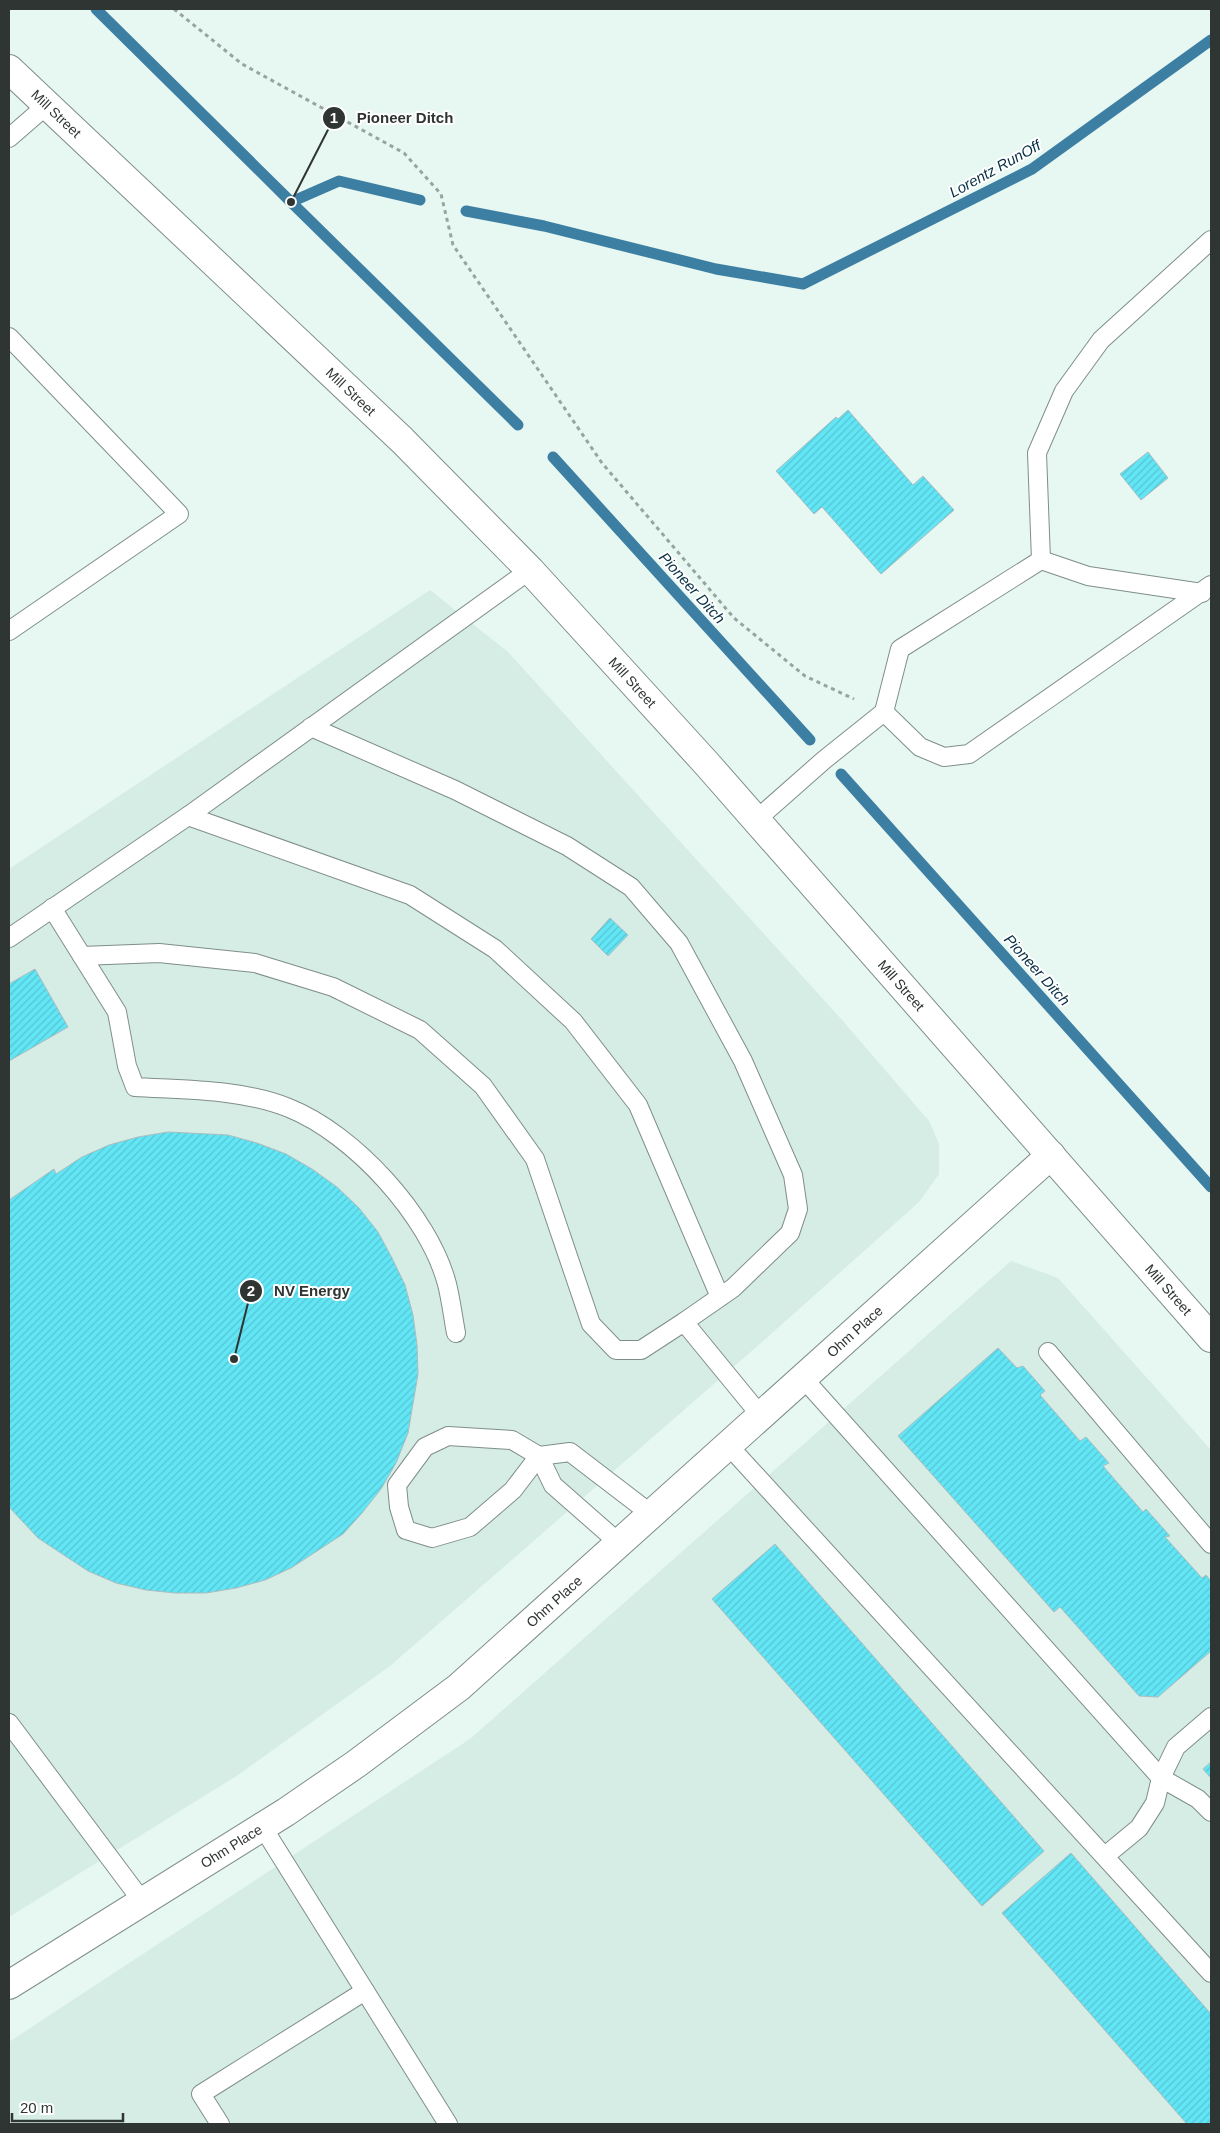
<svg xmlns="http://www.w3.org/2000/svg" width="1220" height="2133" font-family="Arial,sans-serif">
<defs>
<pattern id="building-hatch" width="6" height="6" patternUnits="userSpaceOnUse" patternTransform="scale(1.25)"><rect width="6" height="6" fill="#62e5f5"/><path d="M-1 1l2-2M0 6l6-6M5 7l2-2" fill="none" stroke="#55c5d2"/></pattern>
</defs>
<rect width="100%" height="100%" fill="#e7f7f2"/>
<g fill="#d5ede5">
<polygon points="430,590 508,652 842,1020 929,1121 939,1144 939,1174 919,1202 762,1342 390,1666 238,1775 9,1917 9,869"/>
<polygon points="1011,1261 1058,1278 1211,1450 1211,2124 9,2124 9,2042 470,1739"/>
</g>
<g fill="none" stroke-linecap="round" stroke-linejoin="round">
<g stroke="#3d7fa3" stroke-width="11">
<polyline points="96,9 291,202 339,181 420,200"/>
<polyline points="291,202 518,425"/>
<polyline points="466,211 544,226 716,269 803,284 1032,169 1211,40"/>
<polyline points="553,457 810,740"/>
<polyline points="841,774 1211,1187"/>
</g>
</g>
<g fill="url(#building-hatch)" stroke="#acbcbe">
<polygon points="848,410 913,485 923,476 954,510 881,574 822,507 814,514 776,471 836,417 838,419"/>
<polygon points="1148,452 1168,478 1141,500 1120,474"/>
<polygon points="610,918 628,935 608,956 591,939"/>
<polygon points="35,969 68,1027 9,1061 9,984"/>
<polygon points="168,1132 228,1135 257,1143 286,1154 312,1169 337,1187 359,1208 378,1232 392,1258 405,1285 413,1315 417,1345 418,1374 408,1433 396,1463 381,1489 362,1513 343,1534 291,1568 265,1580 236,1588 206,1593 175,1593 146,1590 116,1583 88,1571 38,1538 9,1507 9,1200 54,1169 56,1174 82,1157 109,1145 138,1137"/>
<polygon points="998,1348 1017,1368 1023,1366 1045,1391 1040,1395 1080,1441 1086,1437 1109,1463 1103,1466 1143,1512 1146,1509 1170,1536 1165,1537 1202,1578 1206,1575 1211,1581 1211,1651 1158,1697 1139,1696 1060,1607 1054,1612 898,1436"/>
<polygon points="775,1544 1044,1851 982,1906 712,1599"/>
<polygon points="1211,1762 1211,1778 1203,1769"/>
<polygon points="1071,1853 1211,2014 1211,2124 1187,2124 1002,1913"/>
</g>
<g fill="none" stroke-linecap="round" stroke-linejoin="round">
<defs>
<g id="lane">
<polyline points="9,138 47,105"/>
<polyline points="9,337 179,514 9,631"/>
<polyline points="1041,560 1037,453 1064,391 1101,340 1211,240"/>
<polyline points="1041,560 1088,576 1202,593"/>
<polyline points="884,712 920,747 944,757 969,754 1211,585"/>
<polyline points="188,816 410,895 495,949 573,1021 638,1105 720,1297"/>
<polyline points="756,820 824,760 884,712 900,649 1041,560"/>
<path d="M 52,908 L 117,1012 L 127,1066 L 135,1087 C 185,1090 242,1089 289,1108 C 354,1134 429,1216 447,1284 C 451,1300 453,1317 456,1333"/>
<polyline points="9,938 188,816 530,570"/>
<polyline points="82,956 159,953 255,963 333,987 420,1030 483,1086 535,1159 591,1324 616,1350 641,1350 684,1322 733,1288 790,1233 798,1209 793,1175 743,1061 679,943 631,887 567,846 455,790 311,727"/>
<polyline points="684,1322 761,1416"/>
<polyline points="1048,1352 1211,1544"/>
<polyline points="803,1378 1161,1778 1198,1799 1211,1812"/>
<polygon points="448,1436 512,1440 539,1456 513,1490 470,1527 432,1538 406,1530 399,1507 397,1485 425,1447"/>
<polyline points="728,1445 1211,1973"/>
<polyline points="619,1543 553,1485 539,1456 570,1452 651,1514"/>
<polyline points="9,1723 142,1901"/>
<polyline points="262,1826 448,2124"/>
<polyline points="1105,1856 1139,1828 1155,1803 1161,1778 1176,1747 1211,1717"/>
<polyline points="220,2124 201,2094 365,1991"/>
</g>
<g id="street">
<path id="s1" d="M 9,1985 L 286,1812 L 356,1764 L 459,1687 L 1051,1155"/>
</g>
<g id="secondary">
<path id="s2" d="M 9,69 L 402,440 L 530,570 L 707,764 L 1211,1338"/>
</g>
</defs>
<use href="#lane" stroke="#7f8e89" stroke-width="20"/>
<use href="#street" stroke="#7f8e89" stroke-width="30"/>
<use href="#secondary" stroke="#7f8e89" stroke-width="30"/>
<polyline stroke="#98a4a0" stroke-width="3" stroke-dasharray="4 4" stroke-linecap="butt" points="174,9 242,64 404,153 441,194 453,245 602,463 734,618 805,676 854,699"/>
<use href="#lane" stroke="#fff" stroke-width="18"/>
<use href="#street" stroke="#fff" stroke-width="28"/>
<use href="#secondary" stroke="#fff" stroke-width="28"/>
</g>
<g text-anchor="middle" stroke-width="4" stroke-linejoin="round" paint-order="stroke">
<g font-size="14" fill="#2e3533" stroke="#fff">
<text dy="5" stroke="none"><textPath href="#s2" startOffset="65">Mill Street</textPath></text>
<text dy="5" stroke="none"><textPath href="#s2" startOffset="470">Mill Street</textPath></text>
<text dy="5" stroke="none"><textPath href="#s2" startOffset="875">Mill Street</textPath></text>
<text dy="5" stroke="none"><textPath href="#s2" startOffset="1280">Mill Street</textPath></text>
<text dy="5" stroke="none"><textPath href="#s2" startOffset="1685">Mill Street</textPath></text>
<text dy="5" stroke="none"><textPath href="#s1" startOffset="1072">Ohm Place</textPath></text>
<text dy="5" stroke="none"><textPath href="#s1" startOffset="668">Ohm Place</textPath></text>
<text dy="5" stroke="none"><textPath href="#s1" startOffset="262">Ohm Place</textPath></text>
</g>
<g font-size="15" font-style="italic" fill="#062f45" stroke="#fff">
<text transform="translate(995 169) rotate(-29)" y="5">Lorentz RunOff</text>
<text transform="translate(692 588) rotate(48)" y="5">Pioneer Ditch</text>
<text transform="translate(1037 970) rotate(48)" y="5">Pioneer Ditch</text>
</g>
</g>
<path fill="none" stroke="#2e3533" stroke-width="2" d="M291 202L334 118M234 1359L251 1291"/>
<g fill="#2e3533" stroke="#fff" stroke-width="2">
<circle cx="291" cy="202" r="5"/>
<circle cx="234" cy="1359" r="5"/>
<circle cx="334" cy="118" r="12"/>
<circle cx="251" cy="1291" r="12"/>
</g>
<g font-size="15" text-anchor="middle" font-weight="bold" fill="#fff">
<text x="334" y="123">1</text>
<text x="251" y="1296">2</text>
</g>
<g font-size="15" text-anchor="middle" font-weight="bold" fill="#2e3533" stroke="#fff" stroke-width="4" stroke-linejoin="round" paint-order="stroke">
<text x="405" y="123">Pioneer Ditch</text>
<text x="312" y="1296">NV Energy</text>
</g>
<rect width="1220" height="2133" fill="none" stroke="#2e3533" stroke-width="20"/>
<path d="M12 2113v8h111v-8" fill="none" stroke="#2e3533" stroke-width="2.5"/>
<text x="20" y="2113" font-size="15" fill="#2e3533" stroke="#ffffff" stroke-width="4" paint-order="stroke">20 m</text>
</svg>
